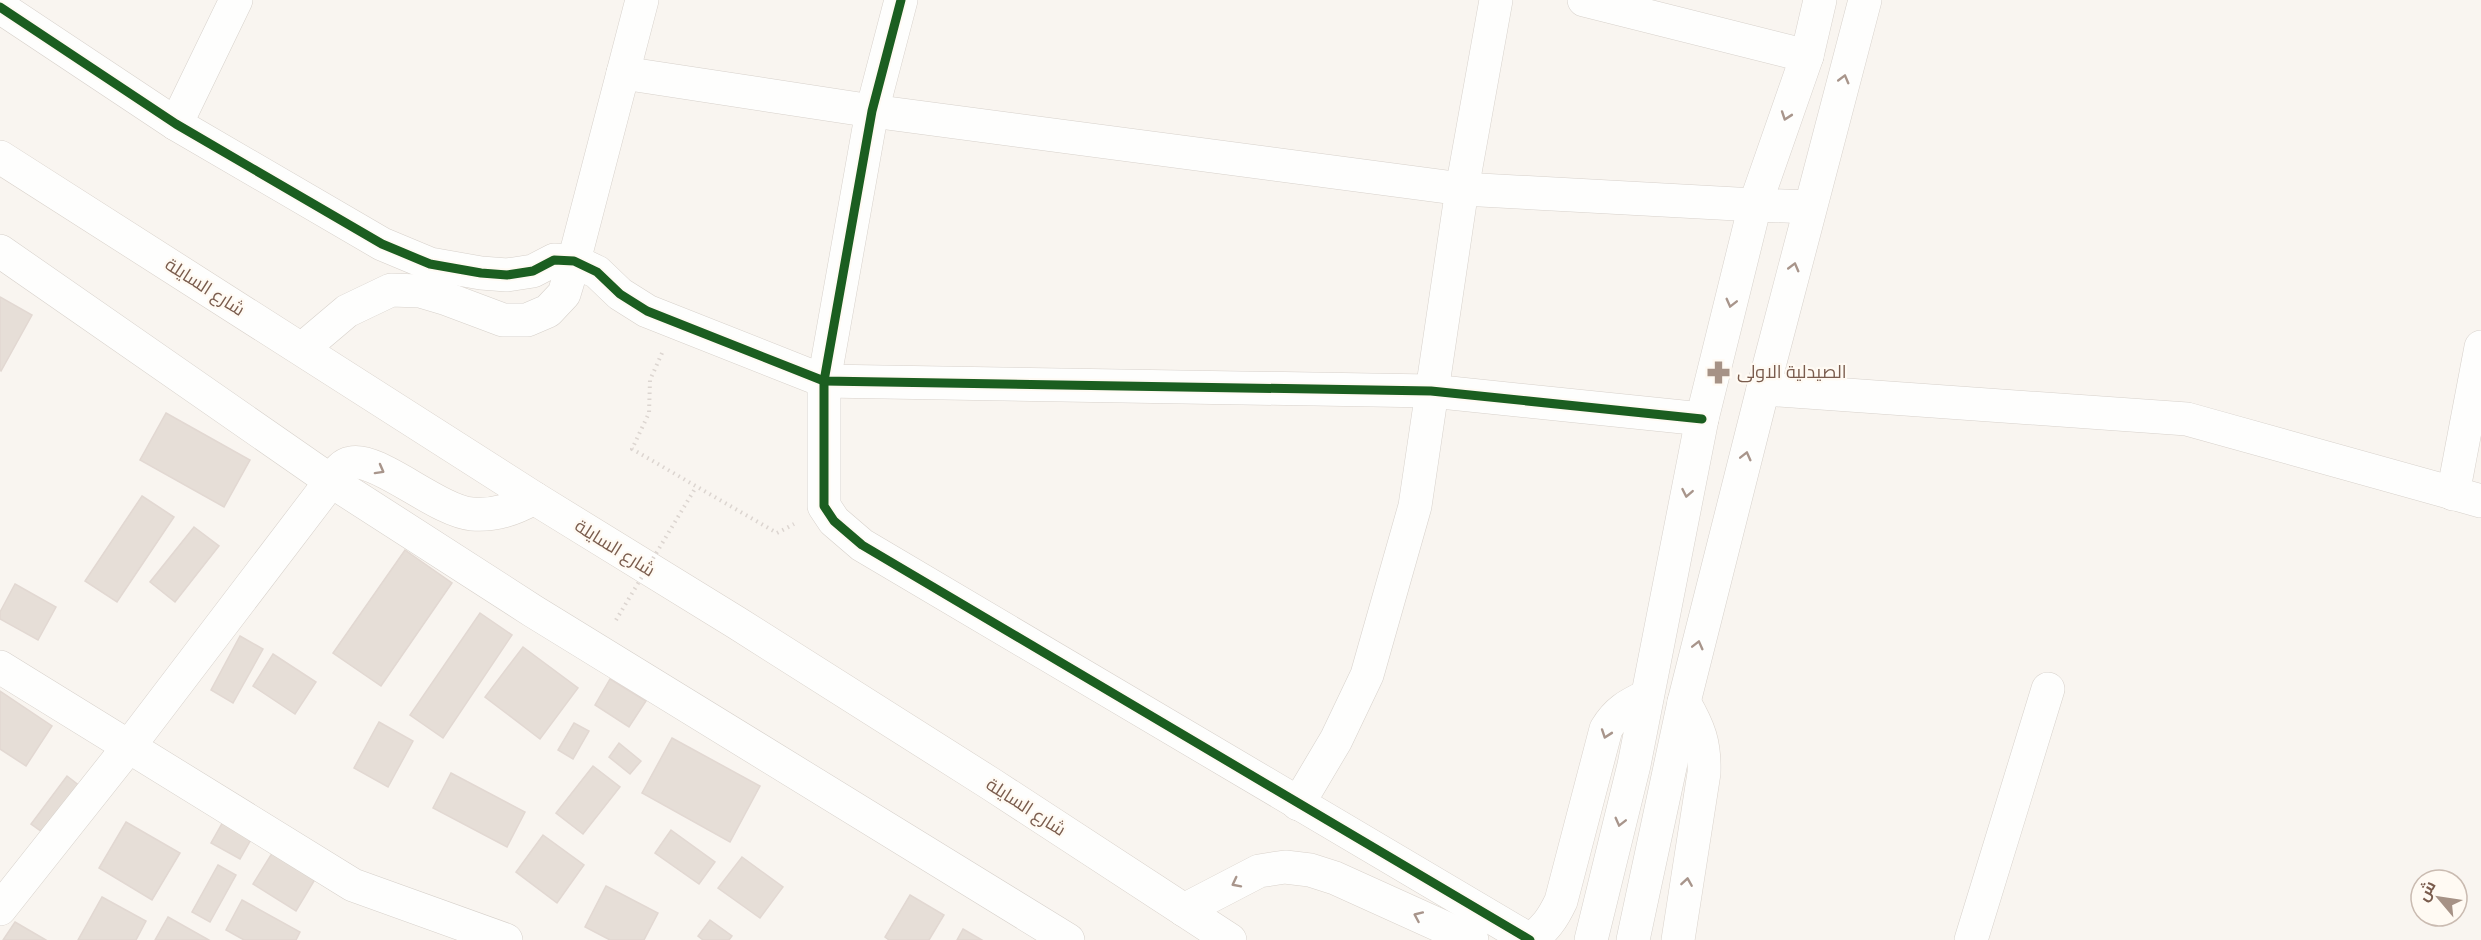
<svg xmlns="http://www.w3.org/2000/svg" width="2481" height="940" font-family="Karla,Cairo,sans-serif">
<rect width="100%" height="100%" fill="#f9f5f0"/>
<g fill="#e6ded7" stroke="#e2d8d2" stroke-width="1.5">
<polygon points="0,297 32,315 1,371 0,370"/>
<polygon points="166,413 250,460 224,507 140,460"/>
<polygon points="142,496 174,517 117,602 85,581"/>
<polygon points="194,527 219,546 175,602 150,582"/>
<polygon points="405,550 452,583 381,686 333,653"/>
<polygon points="15,584 56,607 38,640 0,619 0,612"/>
<polygon points="480,613 512,635 443,738 410,715"/>
<polygon points="240,636 263,649 233,703 211,690"/>
<polygon points="523,647 578,688 540,739 485,697"/>
<polygon points="273,654 316,682 295,714 253,686"/>
<polygon points="610,679 646,701 629,727 595,705"/>
<polygon points="0,691 52,726 26,766 0,749"/>
<polygon points="379,722 413,741 388,787 354,768"/>
<polygon points="574,723 589,731 573,759 558,750"/>
<polygon points="672,738 760,786 730,842 642,793"/>
<polygon points="619,743 641,761 630,774 609,757"/>
<polygon points="593,766 620,787 583,834 556,813"/>
<polygon points="451,773 525,812 507,847 433,808"/>
<polygon points="67,776 85,790 49,837 31,824"/>
<polygon points="224,820 253,836 240,859 211,843"/>
<polygon points="126,822 180,853 152,900 99,868"/>
<polygon points="671,830 715,862 699,884 655,853"/>
<polygon points="543,835 584,865 557,903 516,872"/>
<polygon points="274,850 317,876 296,911 253,884"/>
<polygon points="742,857 783,887 760,918 718,888"/>
<polygon points="218,865 236,875 210,922 192,912"/>
<polygon points="606,886 658,913 644,940 610,940 585,927"/>
<polygon points="910,895 944,915 929,940 889,940 885,937"/>
<polygon points="102,897 146,921 136,940 78,940"/>
<polygon points="242,900 300,932 296,940 244,940 226,930"/>
<polygon points="168,917 209,940 155,940"/>
<polygon points="710,920 732,936 729,940 703,940 698,936"/>
<polygon points="15,922 46,940 3,940"/>
<polygon points="963,929 982,940 957,940"/>
</g>
<g fill="none" stroke-linecap="round" stroke-linejoin="round">
<defs>
<g id="minor">
<polyline points="901,0 872,111 824,381 824,506 834,521 862,545 1530,940"/>
<polyline points="1584,0 1807,56"/>
<polyline points="0,7 176,124 382,244 430,264 481,273 507,275 533,271 554,260 574,261 597,272 620,294 647,311 824,381 1431,391 1702,419"/>
<polyline points="623,73 872,111 1462,189 1755,205"/>
<polyline points="176,124 236,0"/>
<polyline points="0,251 331,481 533,611 1068,940"/>
<polyline points="302,349 347,311 391,290 420,291 447,299 503,320 527,320 548,311 564,294 574,261 642,0"/>
<polyline points="1763,389 2187,419 2481,501"/>
<polyline points="2453,494 2481,347"/>
<polyline points="0,667 353,885 506,940"/>
<polyline points="1298,804 1336,740 1367,675 1415,506 1462,189 1496,0"/>
<polyline points="0,909 130,745 331,481"/>
<polyline points="1971,940 2048,689"/>
</g>
<g id="tertiary">
<polyline points="1755,205 1810,207"/>
<polyline points="1591,940 1634,765 1702,419 1755,205 1807,56 1820,0"/>
<polyline points="1633,940 1684,702 1763,389 1865,0"/>
</g>
<g id="secondary">
<polyline points="0,157 534,498 737,623 991,784 1230,940"/>
<path d="M 331,481 C 337,473 341,465 351,463 C 377,456 437,511 472,514 C 495,516 514,509 534,498"/>
<polyline points="1184,910 1259,871 1285,867 1310,870 1335,878 1472,940"/>
<path d="M 1529,940 C 1545,930 1553,918 1561,901 L 1606,729 C 1617,711 1628,705 1647,696"/>
<path d="M 1678,940 L 1704,773 C 1705,743 1699,728 1684,702"/>
</g>
</defs>
<use href="#minor" stroke="#d7d1cb" stroke-width="34"/>
<use href="#tertiary" stroke="#d7d1cb" stroke-width="34"/>
<use href="#secondary" stroke="#d9d2cb" stroke-width="34"/>
<polyline stroke="#dcd5d0" stroke-width="4" stroke-dasharray="1.5 4.5" stroke-linecap="butt" points="662,353 650,380 649,413 632,449 777,533 794,524"/>
<use href="#minor" stroke="#fefefd" stroke-width="33"/>
<use href="#tertiary" stroke="#fefefd" stroke-width="33"/>
<use href="#secondary" stroke="#fefefd" stroke-width="33"/>
<polyline stroke="#dcd5d0" stroke-width="4" stroke-dasharray="1.5 4.5" stroke-linecap="butt" points="616,620 696,487"/>
<defs>
<g id="cycleway">
<polyline points="901,0 872,111 824,381 824,506 834,521 862,545 1530,940"/>
<polyline points="0,7 176,124 382,244 430,264 481,273 507,275 533,271 554,260 574,261 597,272 620,294 647,311 824,381 1431,391 1702,419"/>
</g>
</defs>
<use href="#cycleway" stroke="#fffaf3" stroke-width="13"/>
<use href="#cycleway" stroke="#1b5e20" stroke-width="9"/>
</g>
<defs><path id="oneway-chevron" d="M-2-3.5L2.5 0L-2 3.5" fill="none" stroke-width="1.6" stroke-linecap="round" stroke-linejoin="round" transform="scale(1.5)"/></defs>
<g stroke="#a8958b">
<use href="#oneway-chevron" transform="translate(1844 79) rotate(-75)"/>
<use href="#oneway-chevron" transform="translate(1786 116) rotate(109)"/>
<use href="#oneway-chevron" transform="translate(1794 267) rotate(-75)"/>
<use href="#oneway-chevron" transform="translate(1731 303) rotate(104)"/>
<use href="#oneway-chevron" transform="translate(1746 456) rotate(-76)"/>
<use href="#oneway-chevron" transform="translate(380 470) rotate(29)"/>
<use href="#oneway-chevron" transform="translate(1687 493) rotate(101)"/>
<use href="#oneway-chevron" transform="translate(1698 645) rotate(-76)"/>
<use href="#oneway-chevron" transform="translate(1606 734) rotate(109)"/>
<use href="#oneway-chevron" transform="translate(1620 822) rotate(104)"/>
<use href="#oneway-chevron" transform="translate(1687 882) rotate(-81)"/>
<use href="#oneway-chevron" transform="translate(1236 883) rotate(153)"/>
<use href="#oneway-chevron" transform="translate(1418 916) rotate(-156)"/>
</g>
<defs>
<symbol id="pharmacy-bare" viewBox="-9 -9 18 18"><path d="M-2-6h4v4h4v4h-4v4h-4v-4h-4v-4h4Z" fill="#a69286" stroke="#fffaf3" stroke-width="2.5" paint-order="stroke"/></symbol>
</defs>
<g fill-rule="evenodd">
<use href="#pharmacy-bare" x="1702" y="356" width="33" height="33"/>
</g>
<g text-anchor="middle" stroke-width="4.5" stroke-linejoin="round" paint-order="stroke">
<g font-size="18" fill="#7a5c4d" stroke="#fffaf3">
<text transform="translate(205 287) rotate(33)" y="6">شارع السايلة</text>
<text transform="translate(615 548) rotate(32)" y="6">شارع السايلة</text>
<text transform="translate(1026 807) rotate(33)" y="6">شارع السايلة</text>
</g>
<g font-size="18" fill="#7a5c4d" stroke="#fffaf3" text-anchor="start">
<text x="1737" y="378">الصيدلية الاولى</text>
</g>
</g>
<g transform="translate(2439 898) rotate(299)"><circle r="28" fill="#fffaf3" stroke="#cabbb1" stroke-width="1.5"/>
<path d="M0-4.5L10 22L0 15L-10 22Z" fill="#a69286"/>
<text y="-9" font-size="16" font-weight="bold" text-anchor="middle" fill="#7a5c4d">ش</text>
</g>
</svg>
